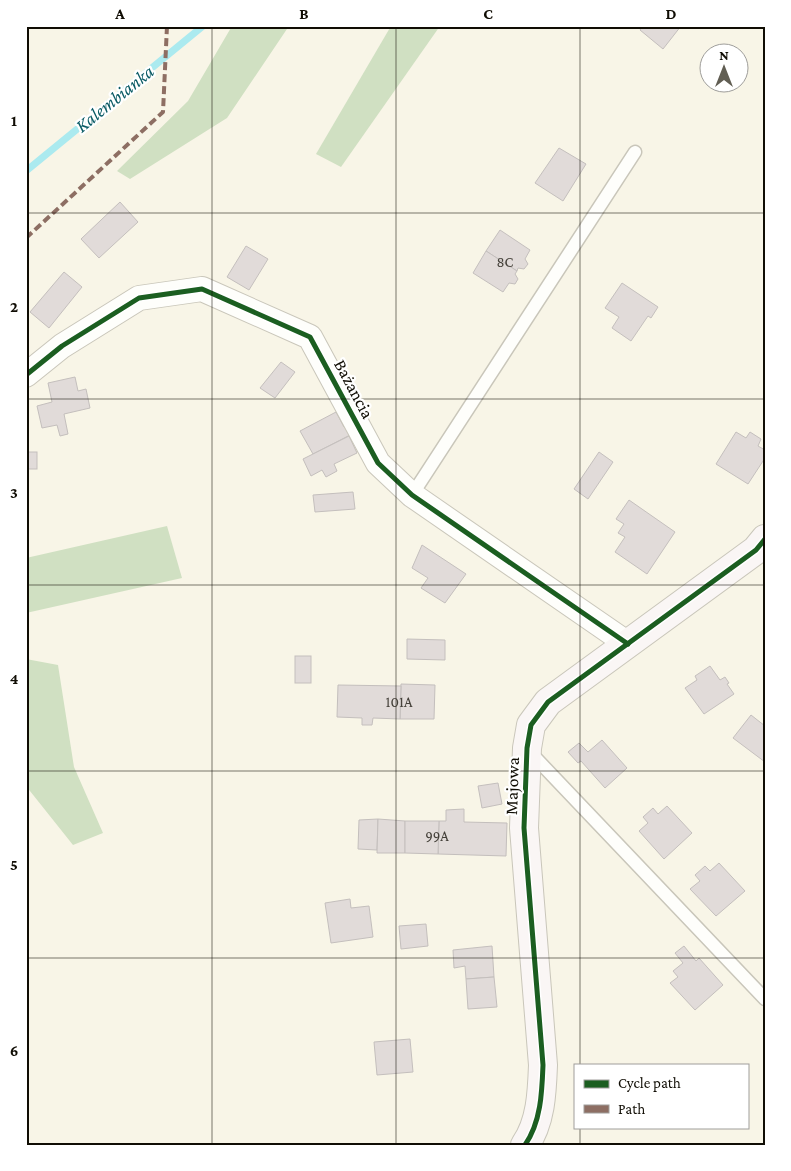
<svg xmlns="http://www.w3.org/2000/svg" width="791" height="1171" font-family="'Crimson Pro',serif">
<rect width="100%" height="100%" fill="#f8f5e7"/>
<g fill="#d0e0c2">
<polygon points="232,26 289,26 227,118 130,179 117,171 188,101"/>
<polygon points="391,26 440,26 341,167 316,154"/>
<polygon points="167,526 182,578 26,613 26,558"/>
<polygon points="26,659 58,665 74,767 103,833 73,845 26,786"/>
</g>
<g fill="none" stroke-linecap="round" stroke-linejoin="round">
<polyline stroke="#abeaef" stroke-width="7" points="26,171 203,26"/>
</g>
<g fill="#e1dbd9" stroke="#c4bfbd">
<polygon points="643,26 681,26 663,49 640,30"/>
<polygon points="559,148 586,164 563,201 535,183"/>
<polygon points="120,202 138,222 99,258 81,239"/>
<polygon points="500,230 530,250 525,259 528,264 524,269 518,268 517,271 486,251"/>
<polygon points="246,246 268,259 249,290 227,277"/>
<polygon points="486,251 517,271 515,274 518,279 515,284 509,283 503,292 473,273"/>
<polygon points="64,272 82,287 49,328 30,312"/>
<polygon points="622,283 658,307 651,318 648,316 631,341 612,328 619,317 605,308"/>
<polygon points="281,362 295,372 275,398 260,388"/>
<polygon points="75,377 78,391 86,389 90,408 64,414 68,434 60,436 57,425 42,428 37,406 52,402 48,383"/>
<polygon points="336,412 344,427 349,425 354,433 313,454 300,431"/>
<polygon points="736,432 746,438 750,432 761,439 758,446 765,450 765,458 748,484 716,464"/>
<polygon points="349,436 357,453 334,464 337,471 326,477 322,470 311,476 303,459"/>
<rect x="26" y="452" width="11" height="17"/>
<polygon points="599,452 613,462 588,499 574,489"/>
<polygon points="353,492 355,509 315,512 313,495"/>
<polygon points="629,500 675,532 647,574 615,552 625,537 618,533 624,524 616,519"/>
<polygon points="422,545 466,574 445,603 421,588 428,578 412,568"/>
<polygon points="407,639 445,640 445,660 407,659"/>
<rect x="295" y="656" width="16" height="27"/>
<polygon points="710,666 720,680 725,677 729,683 727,684 734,694 704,714 685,688 697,680 695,676"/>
<polygon points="401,684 435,685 434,719 400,719"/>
<polygon points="338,685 401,686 400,719 373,718 372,725 362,725 362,718 337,717"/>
<polygon points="751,715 765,726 765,762 733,738"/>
<polygon points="602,740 627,768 605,788 581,761 578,763 568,752 579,743 588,752"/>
<polygon points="498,783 502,804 482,808 478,786"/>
<polygon points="667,806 692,833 664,859 639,831 648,823 643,817 653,808 658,814"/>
<polygon points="464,809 464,822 507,823 506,856 438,854 439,821 446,821 446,810"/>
<polygon points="378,819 377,850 358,849 359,820"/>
<polygon points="378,819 405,821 405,853 377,853"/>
<polygon points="405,821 439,821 438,854 405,853"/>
<polygon points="719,863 745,891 716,916 690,889 700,881 695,875 705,866 710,871"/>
<polygon points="350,899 351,908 369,906 373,937 331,943 325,903"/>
<polygon points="426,924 428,946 401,949 399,926"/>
<polygon points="492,946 494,977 466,979 465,966 454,968 453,950"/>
<polygon points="684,946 696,961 699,958 723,985 695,1010 670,983 678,977 673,971 683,963 675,953"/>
<polygon points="494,977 497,1007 468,1009 466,979"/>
<polygon points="410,1039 413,1072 377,1075 374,1042"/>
</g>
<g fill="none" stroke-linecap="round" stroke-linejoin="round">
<defs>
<g id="lane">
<polyline points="412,495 635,152"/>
<polyline points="528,750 765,999"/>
</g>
<polyline id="street" points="26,375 62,346 139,298 202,289 310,337 378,463 412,495 628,644"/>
<path id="secondary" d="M 525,1145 C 541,1122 542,1092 543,1065 L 524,828 L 527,748 L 531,725 L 548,702 L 756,550 L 765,539"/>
</defs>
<use href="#lane" stroke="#c9c6ba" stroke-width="15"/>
<use href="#street" stroke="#c9c6ba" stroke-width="26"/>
<use href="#secondary" stroke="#c9c6ba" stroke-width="30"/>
<use href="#lane" stroke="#fefefb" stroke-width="12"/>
<use href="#street" stroke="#fefefb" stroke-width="24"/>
<use href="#secondary" stroke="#faf6f5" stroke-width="28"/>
<polyline stroke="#8d6e63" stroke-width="4" stroke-dasharray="8 4" stroke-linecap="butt" points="26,238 163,112 167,26"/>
<defs>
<g id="cycleway">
<polyline points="26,375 62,346 139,298 202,289 310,337 378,463 412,495 628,644"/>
<path d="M 525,1145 C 541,1122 542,1092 543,1065 L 524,828 L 527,748 L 531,725 L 548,702 L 756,550 L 765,539"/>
</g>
</defs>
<use href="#cycleway" stroke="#fff" stroke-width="8"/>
<use href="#cycleway" stroke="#1b5e20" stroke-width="5"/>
</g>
<path fill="none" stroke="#100d04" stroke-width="1" stroke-opacity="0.55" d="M 212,26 L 212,1145M 396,26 L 396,1145M 580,26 L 580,1065M 26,213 L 765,213M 26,399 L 765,399M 26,585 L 765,585M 26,771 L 765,771M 26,958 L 765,958M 580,1127 L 580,1145"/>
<g text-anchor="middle" stroke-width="4.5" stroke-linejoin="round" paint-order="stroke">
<g font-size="15" fill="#444039">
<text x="505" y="267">8C</text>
<text x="399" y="707">101A</text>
<text x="437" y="841">99A</text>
</g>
<g font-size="18" fill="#100d04" stroke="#fff">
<text transform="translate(354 389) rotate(62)" y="6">Bażancia</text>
<text transform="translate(512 786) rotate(-88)" y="6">Majowa</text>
</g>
<g font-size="19" font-style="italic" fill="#0a5b65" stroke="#fff">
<text transform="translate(114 98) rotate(-39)" y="7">Kalembianka</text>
</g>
</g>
<rect width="791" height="1171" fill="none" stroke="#ffffff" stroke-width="55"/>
<rect x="574" y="1064" width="175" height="65" fill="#ffffff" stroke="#9f9e9b"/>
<rect x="584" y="1080" width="25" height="8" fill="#1b5e20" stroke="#9f9e9b"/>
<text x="618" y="1088" font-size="15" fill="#100d04">Cycle path</text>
<rect x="584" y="1105" width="25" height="8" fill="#8d6e63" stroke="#9f9e9b"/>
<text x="618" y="1114" font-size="15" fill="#100d04">Path</text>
<g transform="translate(724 68)"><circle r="24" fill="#ffffff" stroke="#9f9e9b"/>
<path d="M0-4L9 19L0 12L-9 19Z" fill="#615e53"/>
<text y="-8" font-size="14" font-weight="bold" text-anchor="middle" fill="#100d04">N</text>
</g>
<rect x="28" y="28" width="736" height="1116" fill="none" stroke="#100d04" stroke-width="2"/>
<g font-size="16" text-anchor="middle" font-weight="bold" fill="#100d04">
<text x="120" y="19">A</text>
<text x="304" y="19">B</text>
<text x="488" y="19">C</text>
<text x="671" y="19">D</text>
<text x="14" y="126">1</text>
<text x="14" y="312">2</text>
<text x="14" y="498">3</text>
<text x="14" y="684">4</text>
<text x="14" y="870">5</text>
<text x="14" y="1056">6</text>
</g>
</svg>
